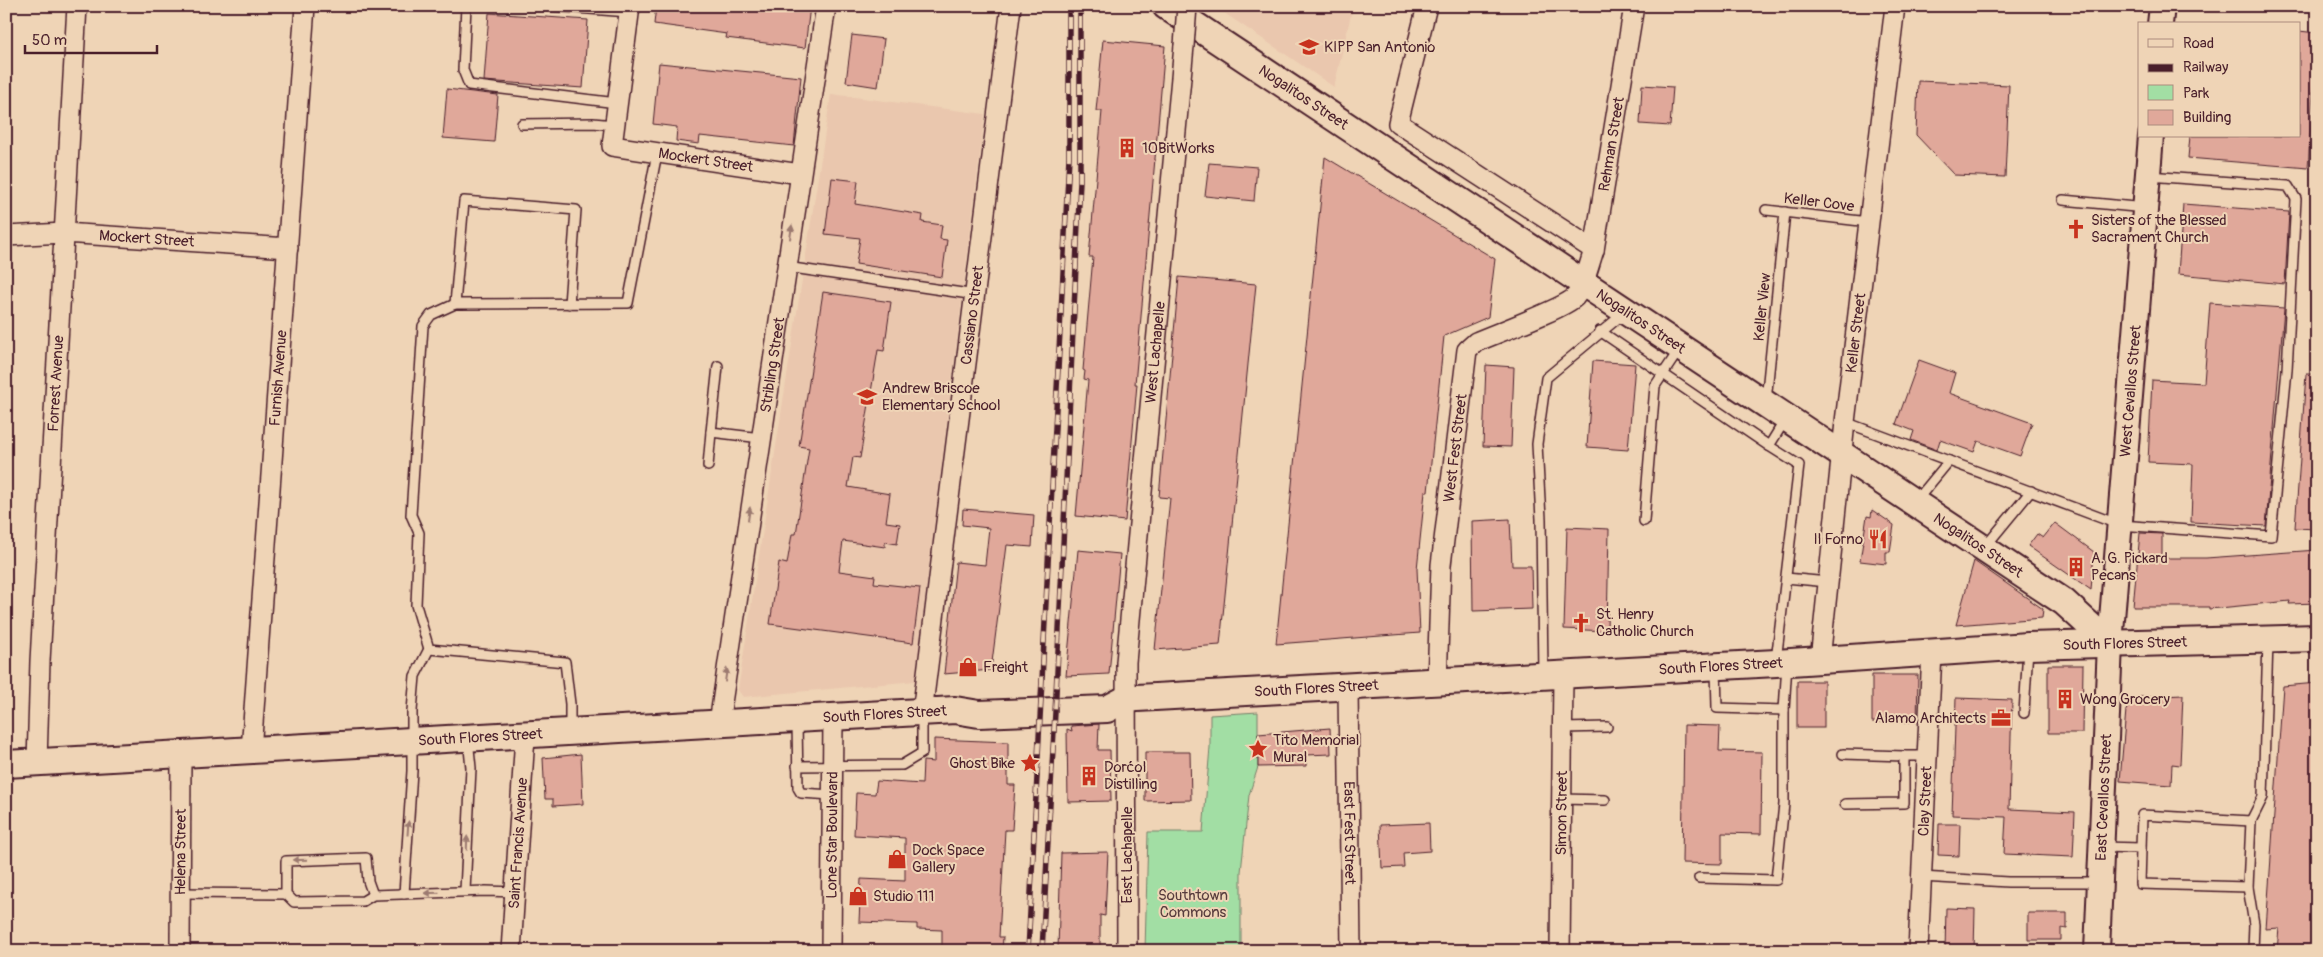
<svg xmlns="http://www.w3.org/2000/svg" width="2323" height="957" font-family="Pangolin,sans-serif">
<rect width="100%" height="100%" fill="#efd4b6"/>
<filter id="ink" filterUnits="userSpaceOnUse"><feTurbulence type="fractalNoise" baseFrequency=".02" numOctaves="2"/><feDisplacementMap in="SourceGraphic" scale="10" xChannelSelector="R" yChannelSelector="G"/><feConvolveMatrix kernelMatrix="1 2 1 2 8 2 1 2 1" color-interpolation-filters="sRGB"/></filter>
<g filter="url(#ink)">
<g fill="#eac7ae">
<polygon points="1214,6 1353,6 1334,87"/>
<polygon points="831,94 985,114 915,681 743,697 738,690"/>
</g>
<polygon fill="#a2dea4" stroke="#767e68" points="1258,712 1258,767 1249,795 1241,872 1241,951 1145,951 1148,832 1203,832 1210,747 1210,715"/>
<g fill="#e0a89a" stroke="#4a1f2b">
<polygon points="656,6 810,6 805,48 726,38 727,34 654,24"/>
<polygon points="489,13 588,20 583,88 484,81"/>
<polygon points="2299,31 2317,33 2308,168 2188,158 2190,136 2299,136"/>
<polygon points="852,35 884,39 878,87 846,82"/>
<polygon points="1103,40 1165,46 1135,384 1137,384 1125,521 1076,516 1088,380 1084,379 1085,371 1083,370 1093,257 1089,257 1102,111 1096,111"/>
<polygon points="659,63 801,77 794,146 700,136 699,144 676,141 677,127 653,124"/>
<polygon points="1918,81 2009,85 2005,177 1954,175 1916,135"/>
<polygon points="1642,85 1673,87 1670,126 1640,124"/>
<polygon points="447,89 498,95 494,142 443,138"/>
<polygon points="1325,157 1495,259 1488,317 1444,336 1428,492 1425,492 1417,569 1420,633 1276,644"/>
<polygon points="1209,163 1257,167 1254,201 1205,196"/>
<polygon points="832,178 858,181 855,204 923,215 922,222 942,225 940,239 947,240 942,277 856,264 860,238 825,234"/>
<polygon points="2183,204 2289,212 2285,284 2178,274"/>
<polygon points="1179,277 1256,284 1220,645 1155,650 1170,498 1159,497"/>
<polygon points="823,292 891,302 884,351 878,350 860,458 853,457 848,487 890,494 886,522 900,524 897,544 885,542 885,547 843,541 839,571 875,576 874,583 920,588 913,643 770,624 779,562 787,564 792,534 796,534 809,448 799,446"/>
<polygon points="2210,303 2284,308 2266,526 2191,522 2193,464 2148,462 2152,380 2204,383"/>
<polygon points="1919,360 1955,373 1949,393 2032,423 2020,456 1978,441 1974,452 1940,440 1937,450 1911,440 1914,431 1896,424"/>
<polygon points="1593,361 1635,364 1628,450 1587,447"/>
<polygon points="1486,365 1514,367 1511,447 1483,446"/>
<polygon points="2306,374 2317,374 2317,529 2295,528"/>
<polygon points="963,509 1034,515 1032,547 1007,545 991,670 944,674 956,562 985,565 989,528 962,525"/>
<polygon points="1872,510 1894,525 1890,552 1886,552 1886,564 1860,561 1867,516 1871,517"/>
<polygon points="1510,519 1512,566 1531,566 1532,609 1473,611 1472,521"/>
<polygon points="2055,523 2094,552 2091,590 2028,546 2037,534 2043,538"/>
<polygon points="1567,527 1609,529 1607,631 1564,629"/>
<polygon points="2140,533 2162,534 2162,558 2206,558 2317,550 2317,603 2289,604 2290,601 2209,609 2209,607 2133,607"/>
<polygon points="1078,550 1120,554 1109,674 1066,676"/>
<polygon points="1974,561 2043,609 2042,618 1956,625"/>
<polygon points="2048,665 2083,665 2082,733 2048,733"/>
<polygon points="1872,675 1918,675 1917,722 1872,722"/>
<rect x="1797" y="681" width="27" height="47"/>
<polygon points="2317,683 2317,951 2277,951 2279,928 2266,929 2283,686"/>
<polygon points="2183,695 2180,765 2172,764 2171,785 2120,781 2126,710 2139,697"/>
<polygon points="1956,698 2012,700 2009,809 2075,812 2073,857 2004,854 2006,817 1952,815"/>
<polygon points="1099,724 1098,750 1110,750 1111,801 1068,802 1067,729 1072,731 1071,726"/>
<polygon points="1684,725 1720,726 1719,751 1762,752 1761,834 1722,833 1722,864 1682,863"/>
<polygon points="1330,728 1331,754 1306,755 1306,766 1258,767 1258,734"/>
<polygon points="934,739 1008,742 1008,785 1015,785 1012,830 1005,830 999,937 1003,937 1002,951 942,951 942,930 917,929 917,924 859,922 861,879 905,881 905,838 854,835 856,793 875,794 877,781 922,784 923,761 934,762"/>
<polygon points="1145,752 1190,752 1191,800 1145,801"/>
<polygon points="581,754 583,804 553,806 553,799 545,799 543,758"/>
<polygon points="1429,823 1430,851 1403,853 1404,867 1382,868 1380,825"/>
<polygon points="1939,824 1960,824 1959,856 1938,855"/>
<polygon points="1108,852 1105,916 1100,915 1100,949 1058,949 1061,853"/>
<polygon points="1946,908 1975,909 1974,951 1945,951"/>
<polygon points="2028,913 2067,913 2067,929 2061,928 2061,940 2028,940"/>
</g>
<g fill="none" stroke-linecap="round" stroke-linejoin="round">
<defs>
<g id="service">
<polyline points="466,6 463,70 469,85 617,103"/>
<polyline points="549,6 629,12"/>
<polyline points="522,124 593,123 614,125"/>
<polyline points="2063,200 2145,208"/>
<polyline points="1766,210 1869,222"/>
<polyline points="786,267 976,295"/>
<polyline points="455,304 431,315 423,326 411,515 419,533 416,605 429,649 565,662 570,704 570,731"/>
<polyline points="569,304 576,210 464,201 455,304 628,303 657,153"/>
<polyline points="1600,331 1769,446 1785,420"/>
<polyline points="718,366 711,432 761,438"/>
<polyline points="1766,401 1785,212"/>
<polyline points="1845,422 2120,525 2271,536 2287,370 2296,199 2288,186 2148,176"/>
<polyline points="1769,446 1799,465 1776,661"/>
<polyline points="708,466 711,432"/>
<polyline points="1916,501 1949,461"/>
<polyline points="1644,521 1655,386 1679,350"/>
<polyline points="1985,547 2031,491"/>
<polyline points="1786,578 1828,582"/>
<polyline points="1716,669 1717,708 1784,710 1787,664"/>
<polyline points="1543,674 1541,519 1537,444 1546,378 1623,314"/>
<polyline points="2024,713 2028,648"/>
<polyline points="797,721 798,788 801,793 832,795"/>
<polyline points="1563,728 1607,727"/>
<polyline points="1843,754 1904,756"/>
<polyline points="797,766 902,765 922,753 922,713"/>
<polyline points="1562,799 1605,800"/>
<polyline points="1845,804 1904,803 1904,756 1927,756"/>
<polyline points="2101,847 2141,848"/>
<polyline points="1921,877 2008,882 2100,882"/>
<polyline points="1699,878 1776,880 1784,804 1784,710"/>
<polyline points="2248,887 2140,884 2142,815 2251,821"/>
<polyline points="465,891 471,768 468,739"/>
<polyline points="180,893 286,894"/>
<polyline points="404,894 412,771 412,711 415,676 429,649"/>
<polyline points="373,895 363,901 294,902 286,894 286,861 366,858 368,881 373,895 486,891 515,892"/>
<polyline points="2253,951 2254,924 2248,887 2251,821 2263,797 2268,642"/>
</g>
<g id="minor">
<path id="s1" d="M 630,6 L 612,146 L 800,174"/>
<polyline points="1427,6 1398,123 1594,250"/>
<path id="s2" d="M 6,236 L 64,233 L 288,248"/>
<path id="s3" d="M 1820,660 L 1845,422 L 1895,6"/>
<path id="s4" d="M 1437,683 L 1441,565 L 1467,350 L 1476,342 C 1494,334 1565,308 1575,297 C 1585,284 1589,265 1594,250 L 1634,6"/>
<path id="s5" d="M 1348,687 L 1351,951"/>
<path id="s6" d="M 922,713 L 1011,6"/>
<path id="s7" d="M 719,723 L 826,6"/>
<path id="s8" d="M 251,751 L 305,6"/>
<path id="s9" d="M 37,762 L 40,661 L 77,6"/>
<path id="s10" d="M 180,951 L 181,755"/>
<path id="s11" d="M 511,951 L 525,736"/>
<path id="s12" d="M 831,951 L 833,718"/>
<path id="s13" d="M 1127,951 L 1126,662 L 1184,46"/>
<path id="s14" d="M 1560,951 L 1563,675"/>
<path id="s15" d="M 1918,951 L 1932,652"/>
</g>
<g id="tertiary">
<polyline points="2160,24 2162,6"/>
<path id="s16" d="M 2097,951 L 2110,644 L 2151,136"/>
</g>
<g id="secondary">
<path id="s17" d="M 1166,6 L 2064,602 L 2110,644"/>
<path id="s18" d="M 6,764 L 955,710 L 979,714 L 1107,709 L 1126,699 L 1137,698 L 1776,663 L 2028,646 L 2317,638"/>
</g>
</defs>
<use href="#service" stroke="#4a1f2b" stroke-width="12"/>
<use href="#minor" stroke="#4a1f2b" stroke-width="22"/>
<use href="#tertiary" stroke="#4a1f2b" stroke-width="28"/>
<use href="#secondary" stroke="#4a1f2b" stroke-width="30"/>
<use href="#service" stroke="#efd4b6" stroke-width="9"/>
<use href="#minor" stroke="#efd4b6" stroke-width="19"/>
<use href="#tertiary" stroke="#efd4b6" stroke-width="24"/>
<use href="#secondary" stroke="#efd4b6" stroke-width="26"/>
<defs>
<g id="rail">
<polyline points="1028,951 1069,157 1069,6"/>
<polyline points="1042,951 1056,694 1080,181 1080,6"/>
</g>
</defs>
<use href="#rail" stroke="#4a1f2b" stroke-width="5.5"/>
<use href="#rail" stroke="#efd4b6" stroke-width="4" stroke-dasharray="11" stroke-linecap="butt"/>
<defs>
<polyline id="minor-bridge" points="1184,46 1187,6"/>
</defs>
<use href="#minor-bridge" stroke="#4a1f2b" stroke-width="22" stroke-linecap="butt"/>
<use href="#minor-bridge" stroke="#efd4b6" stroke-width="19"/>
</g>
<defs><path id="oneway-solid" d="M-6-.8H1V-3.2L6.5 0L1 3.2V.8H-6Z" transform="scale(1.25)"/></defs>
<g fill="#9c7a70">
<use href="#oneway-solid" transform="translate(791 232) rotate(-82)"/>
<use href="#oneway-solid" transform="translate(749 514) rotate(-82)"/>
<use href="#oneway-solid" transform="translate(726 675) rotate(-82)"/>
<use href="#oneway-solid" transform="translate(408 828) rotate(-86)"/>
<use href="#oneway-solid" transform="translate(467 843) rotate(-88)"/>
<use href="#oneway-solid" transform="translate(300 860) rotate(178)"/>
<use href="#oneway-solid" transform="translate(432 893) rotate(178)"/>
</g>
</g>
<defs>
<symbol id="school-bare" viewBox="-9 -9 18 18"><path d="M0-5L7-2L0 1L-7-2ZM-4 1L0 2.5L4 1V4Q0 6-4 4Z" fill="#c8321e" stroke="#efd4b6" stroke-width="2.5" paint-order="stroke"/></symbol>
<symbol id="building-bare" viewBox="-9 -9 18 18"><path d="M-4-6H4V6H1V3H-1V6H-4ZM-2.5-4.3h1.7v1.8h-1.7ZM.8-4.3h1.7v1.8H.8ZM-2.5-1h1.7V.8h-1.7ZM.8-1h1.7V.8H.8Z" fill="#c8321e" stroke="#efd4b6" stroke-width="2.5" paint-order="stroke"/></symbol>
<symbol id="church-bare" viewBox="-9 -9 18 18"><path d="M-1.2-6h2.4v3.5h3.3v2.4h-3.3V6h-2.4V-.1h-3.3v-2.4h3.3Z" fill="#c8321e" stroke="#efd4b6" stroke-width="2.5" paint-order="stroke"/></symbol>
<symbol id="restaurant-bare" viewBox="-9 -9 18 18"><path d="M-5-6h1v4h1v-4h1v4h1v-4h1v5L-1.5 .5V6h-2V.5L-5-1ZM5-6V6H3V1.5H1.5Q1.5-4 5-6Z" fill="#c8321e" stroke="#efd4b6" stroke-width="2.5" paint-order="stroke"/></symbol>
<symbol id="shop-bare" viewBox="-9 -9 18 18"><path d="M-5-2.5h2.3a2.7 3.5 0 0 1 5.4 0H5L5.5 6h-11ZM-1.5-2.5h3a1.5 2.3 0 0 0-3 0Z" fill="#c8321e" stroke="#efd4b6" stroke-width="2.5" paint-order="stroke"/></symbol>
<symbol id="office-bare" viewBox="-9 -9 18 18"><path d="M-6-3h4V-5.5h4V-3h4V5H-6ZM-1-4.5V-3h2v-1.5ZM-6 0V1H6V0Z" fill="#c8321e" stroke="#efd4b6" stroke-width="2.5" paint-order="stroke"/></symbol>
<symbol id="sight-bare" viewBox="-9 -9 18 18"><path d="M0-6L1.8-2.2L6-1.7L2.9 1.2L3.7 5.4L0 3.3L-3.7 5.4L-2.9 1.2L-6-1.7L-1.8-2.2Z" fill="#c8321e" stroke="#efd4b6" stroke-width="2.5" paint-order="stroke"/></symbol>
</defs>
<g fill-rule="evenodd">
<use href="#school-bare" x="1295" y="33" width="28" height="28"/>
<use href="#building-bare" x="1113" y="134" width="28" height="28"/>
<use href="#church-bare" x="2062" y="215" width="28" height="28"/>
<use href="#school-bare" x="853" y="383" width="28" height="28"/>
<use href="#restaurant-bare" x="1864" y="525" width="28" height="28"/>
<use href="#building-bare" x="2062" y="553" width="28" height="28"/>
<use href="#church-bare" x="1567" y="609" width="28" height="28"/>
<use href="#shop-bare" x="954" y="653" width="28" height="28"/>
<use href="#building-bare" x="2051" y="685" width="28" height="28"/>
<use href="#office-bare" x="1987" y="704" width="28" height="28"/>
<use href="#sight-bare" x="1244" y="735" width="28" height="28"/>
<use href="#sight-bare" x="1016" y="749" width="28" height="28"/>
<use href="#building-bare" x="1075" y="762" width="28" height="28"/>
<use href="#shop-bare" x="883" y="845" width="28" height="28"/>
<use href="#shop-bare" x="844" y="882" width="28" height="28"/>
</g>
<g text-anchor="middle" stroke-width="4" stroke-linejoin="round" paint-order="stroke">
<g font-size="15" fill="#4a1f2b" stroke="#efd4b6" text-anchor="start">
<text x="1324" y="52">KIPP San Antonio</text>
<text x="1142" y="153">10BitWorks</text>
<text x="2091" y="225">Sisters of the Blessed<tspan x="2091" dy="17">Sacrament Church</tspan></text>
<text x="882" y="393">Andrew Briscoe<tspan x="882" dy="17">Elementary School</tspan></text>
<text x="1863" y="544" text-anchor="end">Il Forno</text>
<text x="2091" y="563">A. G. Pickard<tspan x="2091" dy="17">Pecans</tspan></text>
<text x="1596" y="619">St. Henry<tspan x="1596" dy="17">Catholic Church</tspan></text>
<text x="983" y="672">Freight</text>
<text x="2080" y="704">Wong Grocery</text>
<text x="1986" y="723" text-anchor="end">Alamo Architects</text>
<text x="1273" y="745">Tito Memorial<tspan x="1273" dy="17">Mural</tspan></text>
<text x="1015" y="768" text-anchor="end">Ghost Bike</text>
<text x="1104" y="772">Dorćol<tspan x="1104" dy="17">Distilling</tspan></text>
<text x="912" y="855">Dock Space<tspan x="912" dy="17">Gallery</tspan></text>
<text x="873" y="901">Studio 111</text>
</g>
<g font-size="15" fill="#4a1f2b" stroke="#efd4b6">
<text dy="5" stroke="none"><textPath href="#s17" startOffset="165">Nogalitos Street</textPath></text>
<text dy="5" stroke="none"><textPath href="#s4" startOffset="614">Rehman Street</textPath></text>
<text dy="5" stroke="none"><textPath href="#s1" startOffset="236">Mockert Street</textPath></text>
<text transform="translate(1819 202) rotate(7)" y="5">Keller Cove</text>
<text dy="5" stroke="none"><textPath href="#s2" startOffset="141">Mockert Street</textPath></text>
<text transform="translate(1762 307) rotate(-84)" y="5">Keller View</text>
<text dy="5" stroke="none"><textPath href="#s6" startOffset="401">Cassiano Street</textPath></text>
<text dy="5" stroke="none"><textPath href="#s17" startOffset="570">Nogalitos Street</textPath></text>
<text dy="5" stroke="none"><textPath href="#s3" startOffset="329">Keller Street</textPath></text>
<text dy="5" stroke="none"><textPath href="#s13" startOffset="600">West Lachapelle</textPath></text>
<text dy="5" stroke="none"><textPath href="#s7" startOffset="362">Stribling Street</textPath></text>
<text dy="5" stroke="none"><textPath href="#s8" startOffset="374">Furnish Avenue</textPath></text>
<text dy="5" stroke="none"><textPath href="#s9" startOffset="379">Forrest Avenue</textPath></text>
<text dy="5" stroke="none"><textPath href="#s16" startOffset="561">West Cevallos Street</textPath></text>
<text dy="5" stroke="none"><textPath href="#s4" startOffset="236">West Fest Street</textPath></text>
<text dy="5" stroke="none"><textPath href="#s17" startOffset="975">Nogalitos Street</textPath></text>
<text dy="5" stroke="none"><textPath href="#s18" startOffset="2125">South Flores Street</textPath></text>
<text dy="5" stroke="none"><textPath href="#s18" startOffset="1720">South Flores Street</textPath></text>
<text dy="5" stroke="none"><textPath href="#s18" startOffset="1315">South Flores Street</textPath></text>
<text dy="5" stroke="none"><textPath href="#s18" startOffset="880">South Flores Street</textPath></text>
<text dy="5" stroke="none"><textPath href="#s18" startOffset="475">South Flores Street</textPath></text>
<text dy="5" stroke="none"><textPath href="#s16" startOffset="154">East Cevallos Street</textPath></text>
<text dy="5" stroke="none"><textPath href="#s15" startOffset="150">Clay Street</textPath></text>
<text dy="5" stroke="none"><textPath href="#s14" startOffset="138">Simon Street</textPath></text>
<text dy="5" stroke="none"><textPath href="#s12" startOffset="116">Lone Star Boulevard</textPath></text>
<text dy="5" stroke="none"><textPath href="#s5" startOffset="146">East Fest Street</textPath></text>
<text dy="5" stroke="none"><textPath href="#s11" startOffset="108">Saint Francis Avenue</textPath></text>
<text dy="5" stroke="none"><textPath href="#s10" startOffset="99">Helena Street</textPath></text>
<text transform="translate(1127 855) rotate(-90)" y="5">East Lachapelle</text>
</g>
<g font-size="15" fill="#573c3d" stroke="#efd4b6">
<text x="1193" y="900">Southtown<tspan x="1193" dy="17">Commons</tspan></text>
</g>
</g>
<rect width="2323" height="957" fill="none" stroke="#efd4b6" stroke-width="25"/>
<rect x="12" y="12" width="2298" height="932" fill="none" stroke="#4a1f2b" stroke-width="2" filter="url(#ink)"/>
<rect x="2138" y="22" width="162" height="115" fill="#efd4b6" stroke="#ad8c7e"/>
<rect x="2148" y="39" width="25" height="8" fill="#efd4b6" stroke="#ad8c7e"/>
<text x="2183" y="48" font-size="15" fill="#4a1f2b">Road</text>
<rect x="2148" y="64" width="25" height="8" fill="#4a1f2b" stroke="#ad8c7e"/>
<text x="2183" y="72" font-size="15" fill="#4a1f2b">Railway</text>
<rect x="2148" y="85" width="25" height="15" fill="#a2dea4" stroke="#ad8c7e"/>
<text x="2183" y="98" font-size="15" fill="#4a1f2b">Park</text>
<rect x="2148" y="110" width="25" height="15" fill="#e0a89a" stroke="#ad8c7e"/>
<text x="2183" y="122" font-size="15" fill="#4a1f2b">Building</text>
<path d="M25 45v8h132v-8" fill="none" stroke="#4a1f2b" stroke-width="2.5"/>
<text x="32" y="45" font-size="15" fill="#4a1f2b" stroke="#efd4b6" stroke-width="4" paint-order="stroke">50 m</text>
</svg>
